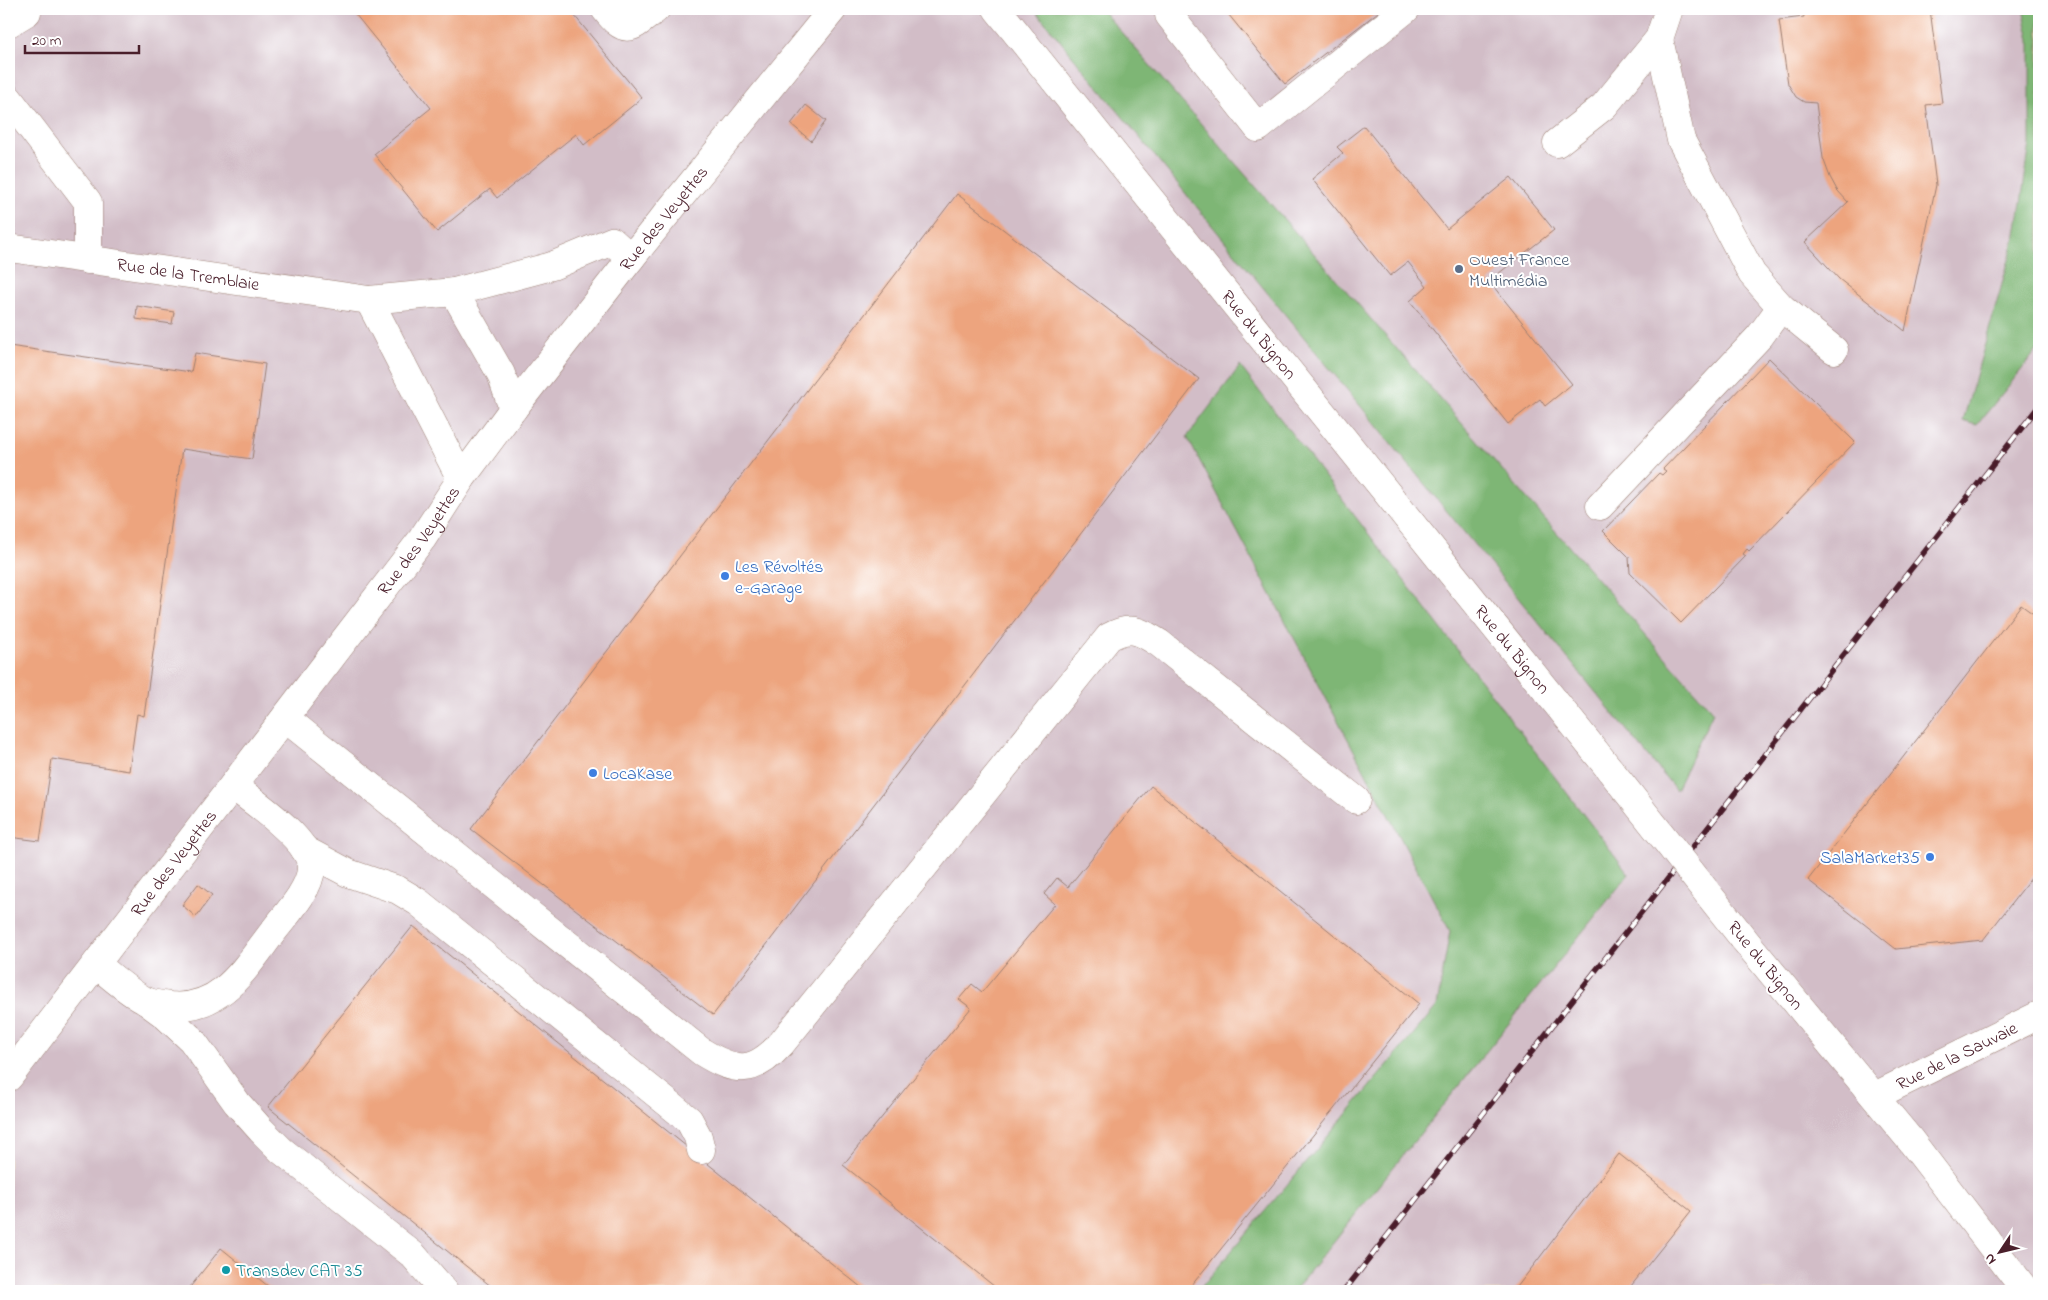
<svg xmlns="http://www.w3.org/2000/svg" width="2048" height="1300" font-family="'Indie Flower',sans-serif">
<rect width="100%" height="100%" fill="#fff"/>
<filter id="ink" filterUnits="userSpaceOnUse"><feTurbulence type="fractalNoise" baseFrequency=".02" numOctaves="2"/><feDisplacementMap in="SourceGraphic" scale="10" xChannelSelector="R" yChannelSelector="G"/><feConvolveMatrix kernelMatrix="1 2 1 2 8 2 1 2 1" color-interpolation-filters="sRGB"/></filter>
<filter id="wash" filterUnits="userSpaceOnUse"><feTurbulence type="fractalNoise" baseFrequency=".0096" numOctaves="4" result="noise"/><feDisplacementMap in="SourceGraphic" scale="20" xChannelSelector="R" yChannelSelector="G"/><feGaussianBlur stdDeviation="1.12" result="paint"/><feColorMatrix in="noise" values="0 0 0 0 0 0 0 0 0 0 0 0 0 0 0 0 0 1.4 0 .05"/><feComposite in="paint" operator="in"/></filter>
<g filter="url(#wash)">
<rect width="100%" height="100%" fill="#edddba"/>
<rect fill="#d2bdc7" x="9" y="9" width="2030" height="1282"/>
<g fill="#7eb674" stroke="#646a50">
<polygon points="1034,9 1101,9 1713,712 1676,790"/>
<polygon points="2023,9 2039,9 2039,348 1977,425 1963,421 2016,235 2030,144 2030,40"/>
<polygon points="1240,366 1629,874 1294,1291 1198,1291 1437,1006 1450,931 1187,437"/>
</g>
<g id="blocks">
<g fill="#eda47e">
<polygon points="351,9 569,9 642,98 584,145 576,134 497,198 490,189 437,232 374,154 431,108"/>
<polygon points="1224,9 1382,9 1285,84"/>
<polygon points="1803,9 1930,9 1942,103 1926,105 1936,185 1905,331 1839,279 1805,242 1848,202 1837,190 1830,177 1823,158 1816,103 1804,102 1796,97 1788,84 1779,20 1804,17"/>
<polygon points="806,105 826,121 811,141 791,124"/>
<polygon points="1364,126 1447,229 1511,177 1554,230 1489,281 1572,384 1545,406 1540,399 1508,424 1410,301 1427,286 1408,262 1390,276 1312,179 1343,153 1337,147"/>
<polygon points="957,194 1199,379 713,1015 471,829"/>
<polygon points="137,306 174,312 172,324 136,319"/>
<polygon points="9,346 191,372 195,353 265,364 252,459 182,449 144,716 137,714 129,771 52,759 40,841 9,837"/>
<polygon points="1769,358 1855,442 1749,551 1747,549 1743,554 1746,556 1681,623 1630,573 1629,557 1603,531 1659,473 1662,475 1666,471 1663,469"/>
<polygon points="2021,605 2039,618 2039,868 1983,940 1896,949 1808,880"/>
<polygon points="1151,786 1419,1004 1187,1291 1000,1291 843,1165 971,1008 959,999 972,984 982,992 1055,904 1044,894 1057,878 1068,887"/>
<polygon points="198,884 212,895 196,917 182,905"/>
<polygon points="413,926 862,1288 860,1291 497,1291 268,1107"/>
<polygon points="1619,1154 1691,1211 1627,1291 1514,1291"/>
<polygon points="221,1248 274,1291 187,1291"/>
</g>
</g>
</g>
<g filter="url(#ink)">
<use href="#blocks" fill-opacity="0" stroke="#9c7e72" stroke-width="1"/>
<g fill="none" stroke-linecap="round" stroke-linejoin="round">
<defs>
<g id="minor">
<path d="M 605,9 C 627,37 631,28 656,9"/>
<path id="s1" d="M 997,9 L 1611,771"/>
<polyline points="1169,15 1258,128 1406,9"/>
<polyline points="9,23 27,12"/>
<polyline points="1659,39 1681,140 1752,274 1781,307 1834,350"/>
<polyline points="9,99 88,202 88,260"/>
<polyline points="1557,143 1604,106 1659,39 1669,9"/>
<path id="s2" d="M 9,248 L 369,300 L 454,292 L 552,266 L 612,241 L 631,258"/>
<polyline points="454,292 501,374 513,409"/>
<polyline points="369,300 461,479"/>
<polyline points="1600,506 1760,336 1781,307"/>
<path d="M 285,718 L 702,1052 C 736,1073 754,1074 781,1044 L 1109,637 C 1131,625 1139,631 1159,643 L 1356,800"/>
<polyline points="305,850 348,873 398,890 418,902 689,1120 698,1137 701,1150"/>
<polyline points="1743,938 1911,1141 2026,1291"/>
<path d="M 96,964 C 111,976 127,991 144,1000 C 151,1004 162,1005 170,1006 C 221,1011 245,968 272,933 C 284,917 310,890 311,869 C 313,842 253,801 233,786"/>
<polyline points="146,1001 165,1015 192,1040 237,1103 261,1130 281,1150 413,1255 444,1291"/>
<path id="s3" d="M 9,1077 L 422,539 L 461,479 L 513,409 L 631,258 L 833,9"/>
<path id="s4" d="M 1875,1096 L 2039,1015"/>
</g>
</defs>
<use href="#minor" stroke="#9c7e72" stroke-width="29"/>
<use href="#minor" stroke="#fff" stroke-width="28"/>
<defs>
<polyline id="rail" points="1344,1291 2039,406"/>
</defs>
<use href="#rail" stroke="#4a1f2b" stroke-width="5.5"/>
<use href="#rail" stroke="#fff" stroke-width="4" stroke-dasharray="11" stroke-linecap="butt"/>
<defs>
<polyline id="minor-bridge" points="1611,771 1743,938"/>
</defs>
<use href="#minor-bridge" stroke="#9c7e72" stroke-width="29" stroke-linecap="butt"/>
<use href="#minor-bridge" stroke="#fff" stroke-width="28"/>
</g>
</g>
<circle fill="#5c6f8a" stroke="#fff" stroke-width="2" cx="1459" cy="269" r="5"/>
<g fill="#3f7fe0" stroke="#fff" stroke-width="2">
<circle cx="725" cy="576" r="5"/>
<circle cx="593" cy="773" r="5"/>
<circle cx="1930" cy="857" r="5"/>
</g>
<circle fill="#0f9aa8" stroke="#fff" stroke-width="2" cx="226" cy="1270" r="5"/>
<g text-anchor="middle" stroke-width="4" stroke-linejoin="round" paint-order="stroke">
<g font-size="18" fill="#4a1f2b" stroke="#fff">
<text dy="6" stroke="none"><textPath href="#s3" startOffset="1080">Rue des Veyettes</textPath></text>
<text dy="6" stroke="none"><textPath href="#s2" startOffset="181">Rue de la Tremblaie</textPath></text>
<text dy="6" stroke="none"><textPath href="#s1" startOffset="418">Rue du Bignon</textPath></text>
<text dy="6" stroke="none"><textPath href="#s3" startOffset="675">Rue des Veyettes</textPath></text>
<text dy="6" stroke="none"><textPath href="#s1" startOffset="822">Rue du Bignon</textPath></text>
<text dy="6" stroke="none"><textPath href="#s3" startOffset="270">Rue des Veyettes</textPath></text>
<text transform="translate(1766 965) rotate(51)" y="6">Rue du Bignon</text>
<text dy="6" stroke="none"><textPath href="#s4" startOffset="91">Rue de la Sauvaie</textPath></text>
</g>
<g font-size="18" fill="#4e5e75" stroke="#fff" text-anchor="start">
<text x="1469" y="265">Ouest France<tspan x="1469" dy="21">Multimédia</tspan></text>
</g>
<g font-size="18" fill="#366cbe" stroke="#fff" text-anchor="start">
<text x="735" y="572">Les Révoltés<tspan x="735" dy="21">e-Garage</tspan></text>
<text x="603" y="779">LocaKase</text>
<text x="1920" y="863" text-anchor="end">SalaMarket35</text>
</g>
<g font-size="18" fill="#0d838f" stroke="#fff" text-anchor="start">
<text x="236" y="1276">Transdev CAT 35</text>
</g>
</g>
<rect width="2048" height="1300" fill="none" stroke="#fff" stroke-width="30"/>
<g transform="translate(2000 1252) rotate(235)" stroke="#ffffff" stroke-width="4" paint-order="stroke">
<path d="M0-4L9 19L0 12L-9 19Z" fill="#4a1f2b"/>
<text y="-8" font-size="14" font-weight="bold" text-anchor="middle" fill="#4a1f2b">N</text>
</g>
<path d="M25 45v8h114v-8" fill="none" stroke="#4a1f2b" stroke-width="2.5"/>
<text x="32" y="45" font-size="15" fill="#4a1f2b" stroke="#ffffff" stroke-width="4" paint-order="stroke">20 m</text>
</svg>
